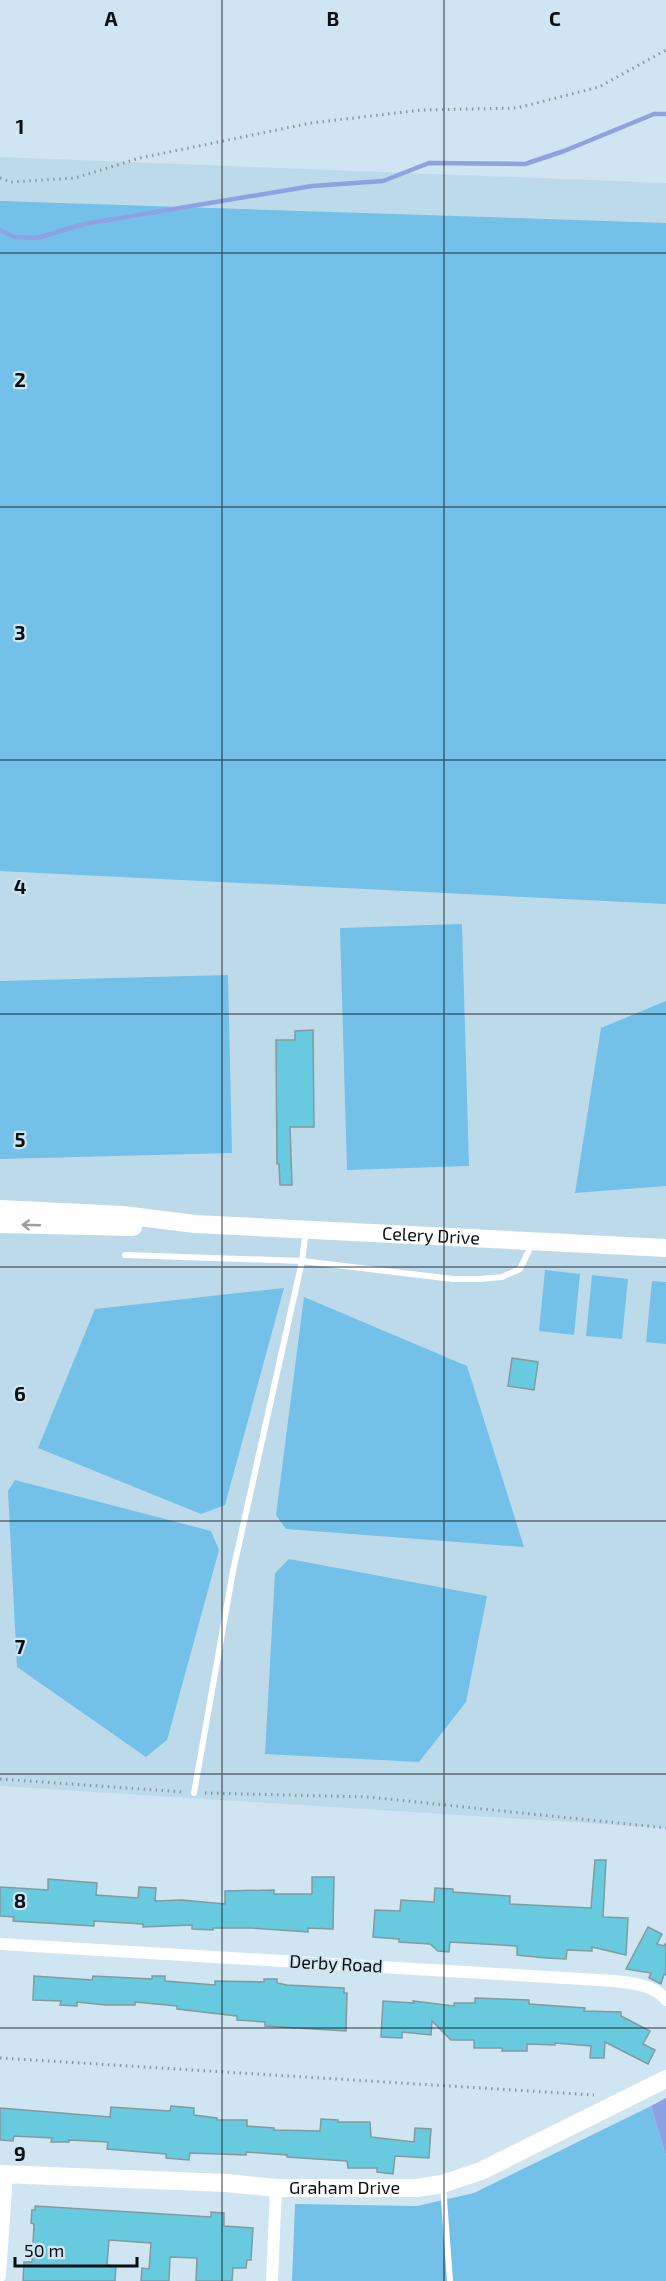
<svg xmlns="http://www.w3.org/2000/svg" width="666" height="2281" font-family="'Exo 2',sans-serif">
<rect width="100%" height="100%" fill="#cfe5f1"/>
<polygon fill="#bddaea" points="0,157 666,183 666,1828 0,1786"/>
<g fill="#73c0e8">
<polygon points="0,201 666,223 666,904 0,871"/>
<polygon points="462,924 469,1166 347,1170 340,928"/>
<polygon points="228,975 232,1153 0,1159 0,981"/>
<polygon points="666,1001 666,1186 575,1193 601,1028"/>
<polygon points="545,1270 580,1274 574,1335 539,1331"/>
<polygon points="592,1275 628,1279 622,1339 586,1336"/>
<polygon points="652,1281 666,1282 666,1344 646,1342"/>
<polygon points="284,1288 225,1505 201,1514 38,1448 95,1309"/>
<polygon points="304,1297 467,1366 524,1547 286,1529 276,1515"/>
<polygon points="15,1480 211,1531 219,1550 167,1740 146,1757 17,1667 8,1491"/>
<polygon points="289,1559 487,1596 466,1702 419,1762 265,1754 275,1573"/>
<polygon points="651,2106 666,2156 666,2281 292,2281 295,2204 417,2206 474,2193"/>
</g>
<polygon fill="#8ea1e1" points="666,2098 666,2156 651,2106"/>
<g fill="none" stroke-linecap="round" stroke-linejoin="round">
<polyline stroke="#8ea1e1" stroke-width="4.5" points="0,230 14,237 37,238 84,224 312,186 383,181 429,163 525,164 564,151 654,114 666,114"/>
</g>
<g fill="#68cadf" stroke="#829aa0" stroke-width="1.5">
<polygon points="313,1030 314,1127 290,1127 292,1185 280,1185 279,1164 277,1164 276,1040 295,1040 295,1031"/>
<polygon points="512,1358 538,1362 534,1390 508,1386"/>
<polygon points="595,1860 606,1860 603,1917 628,1918 626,1955 592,1947 592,1951 567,1950 566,1959 546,1958 517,1955 517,1946 450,1942 449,1952 438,1951 430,1944 399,1942 399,1939 373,1937 375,1910 400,1911 401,1900 434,1902 435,1888 453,1889 453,1892 510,1896 510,1904 591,1908"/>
<polygon points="312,1877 334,1877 333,1929 308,1928 308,1932 251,1928 213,1928 213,1930 192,1929 192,1925 143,1927 143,1924 94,1921 94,1926 13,1921 14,1917 0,1916 0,1887 48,1890 48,1879 97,1883 96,1895 138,1898 139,1887 156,1888 155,1901 182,1900 225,1904 225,1891 274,1890 274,1894 312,1894"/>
<polygon points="648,1927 662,1934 657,1944 664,1946 666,1943 666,1975 664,1974 661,1984 649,1978 651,1973 626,1969"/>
<polygon points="34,1976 92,1980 93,1976 152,1979 152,1976 165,1976 165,1981 215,1985 215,1981 264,1982 264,1979 277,1979 277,1983 287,1985 344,1988 344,1993 347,1993 346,2031 265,2026 265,2022 237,2020 237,2016 177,2009 177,2006 135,2002 135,2005 105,2005 77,2002 77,2006 60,2005 61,2001 33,2000"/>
<polygon points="475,1998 529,2000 529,2004 585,2008 584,2011 621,2012 621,2016 650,2031 643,2044 655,2050 648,2064 605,2042 604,2058 590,2058 591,2046 555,2043 555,2045 527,2044 527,2051 502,2051 502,2048 474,2048 474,2040 451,2040 432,2021 431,2035 402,2032 402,2038 381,2037 383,2001 414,2003 413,2001 454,2006 454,2003 475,2003"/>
<polygon points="171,2106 194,2108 194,2115 217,2118 217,2120 247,2120 247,2126 274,2128 274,2130 320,2131 321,2119 338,2120 338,2122 370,2122 371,2137 414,2142 415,2128 431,2129 429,2158 395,2156 393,2174 377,2172 377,2168 348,2168 347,2161 287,2157 287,2155 246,2152 246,2155 190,2153 189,2160 166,2158 166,2154 107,2149 108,2142 69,2140 69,2142 51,2142 52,2138 14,2136 13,2141 0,2140 0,2108 110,2117 111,2107 170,2111"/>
<polygon points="35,2206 211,2217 211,2212 224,2213 224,2226 253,2228 251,2260 247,2260 246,2268 233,2268 232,2281 196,2281 197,2258 170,2257 169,2281 141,2281 142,2268 149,2269 151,2243 109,2240 107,2265 116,2266 115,2281 23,2281 24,2262 32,2262 34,2224 31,2223 32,2210 35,2210"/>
</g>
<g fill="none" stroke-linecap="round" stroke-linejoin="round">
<g stroke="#8798a2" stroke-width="3" stroke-dasharray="1.5 4.5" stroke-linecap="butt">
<polyline points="0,178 11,182 75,178 140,158 311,123 422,110 517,108 599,87 666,50"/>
<polyline points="0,1779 184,1792"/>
<polyline points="205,1793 369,1797 666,1828"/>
<polyline points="0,2058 594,2095"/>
</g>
<g stroke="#fff" stroke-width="6">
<polyline points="125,1255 302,1261 453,1279 480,1279 502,1277 520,1269 532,1244"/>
<polyline points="194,1793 233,1571 302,1261 306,1230"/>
<polyline points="443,2186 450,2281"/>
</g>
<g stroke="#fff" stroke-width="12">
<path d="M 0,1944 L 614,1981 C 631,1983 655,1985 666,2000"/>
<polyline points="0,2276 7,2174"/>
<polyline points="272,2281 276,2188"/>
</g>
<g stroke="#fff" stroke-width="18">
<path id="s1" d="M 0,1209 L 123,1215 L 195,1224 L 666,1248"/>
<polyline points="0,1224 133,1227"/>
<path id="s2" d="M 0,2174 L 227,2183 L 276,2188 L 417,2188 L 442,2184 L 481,2171 L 666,2079"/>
</g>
</g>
<defs><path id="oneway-shaft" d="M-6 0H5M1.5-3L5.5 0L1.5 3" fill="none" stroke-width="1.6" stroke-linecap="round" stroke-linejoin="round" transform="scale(1.5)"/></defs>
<use stroke="#9c9fa1" href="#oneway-shaft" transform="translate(31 1225) rotate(-178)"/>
<path fill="none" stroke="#081014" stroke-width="1.5" stroke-opacity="0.55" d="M 222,0 L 222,2281M 444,0 L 444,2281M 0,253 L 666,253M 0,507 L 666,507M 0,760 L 666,760M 0,1014 L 666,1014M 0,1267 L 666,1267M 0,1521 L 666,1521M 0,1774 L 666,1774M 0,2028 L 666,2028"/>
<g text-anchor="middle" stroke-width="4.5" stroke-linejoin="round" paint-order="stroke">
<g font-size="18" fill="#081014" stroke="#cfe5f1">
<text dy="6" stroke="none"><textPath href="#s1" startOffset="432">Celery Drive</textPath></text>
<text transform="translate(336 1964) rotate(3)" y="6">Derby Road</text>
<text dy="6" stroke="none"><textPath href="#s2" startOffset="345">Graham Drive</textPath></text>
</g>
</g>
<g font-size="20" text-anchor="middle" font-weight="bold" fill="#081014" stroke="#cfe5f1" stroke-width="4.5" stroke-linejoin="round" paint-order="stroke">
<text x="111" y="26">A</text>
<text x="333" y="26">B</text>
<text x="555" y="26">C</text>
<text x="20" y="134">1</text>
<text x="20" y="387">2</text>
<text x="20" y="640">3</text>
<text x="20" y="894">4</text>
<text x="20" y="1147">5</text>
<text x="20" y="1401">6</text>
<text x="20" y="1654">7</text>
<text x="20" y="1908">8</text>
<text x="20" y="2161">9</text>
</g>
<path d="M15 2257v9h122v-9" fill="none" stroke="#081014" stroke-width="3"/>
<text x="24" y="2257" font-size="18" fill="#081014" stroke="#cfe5f1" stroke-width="4.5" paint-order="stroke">50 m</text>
</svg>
